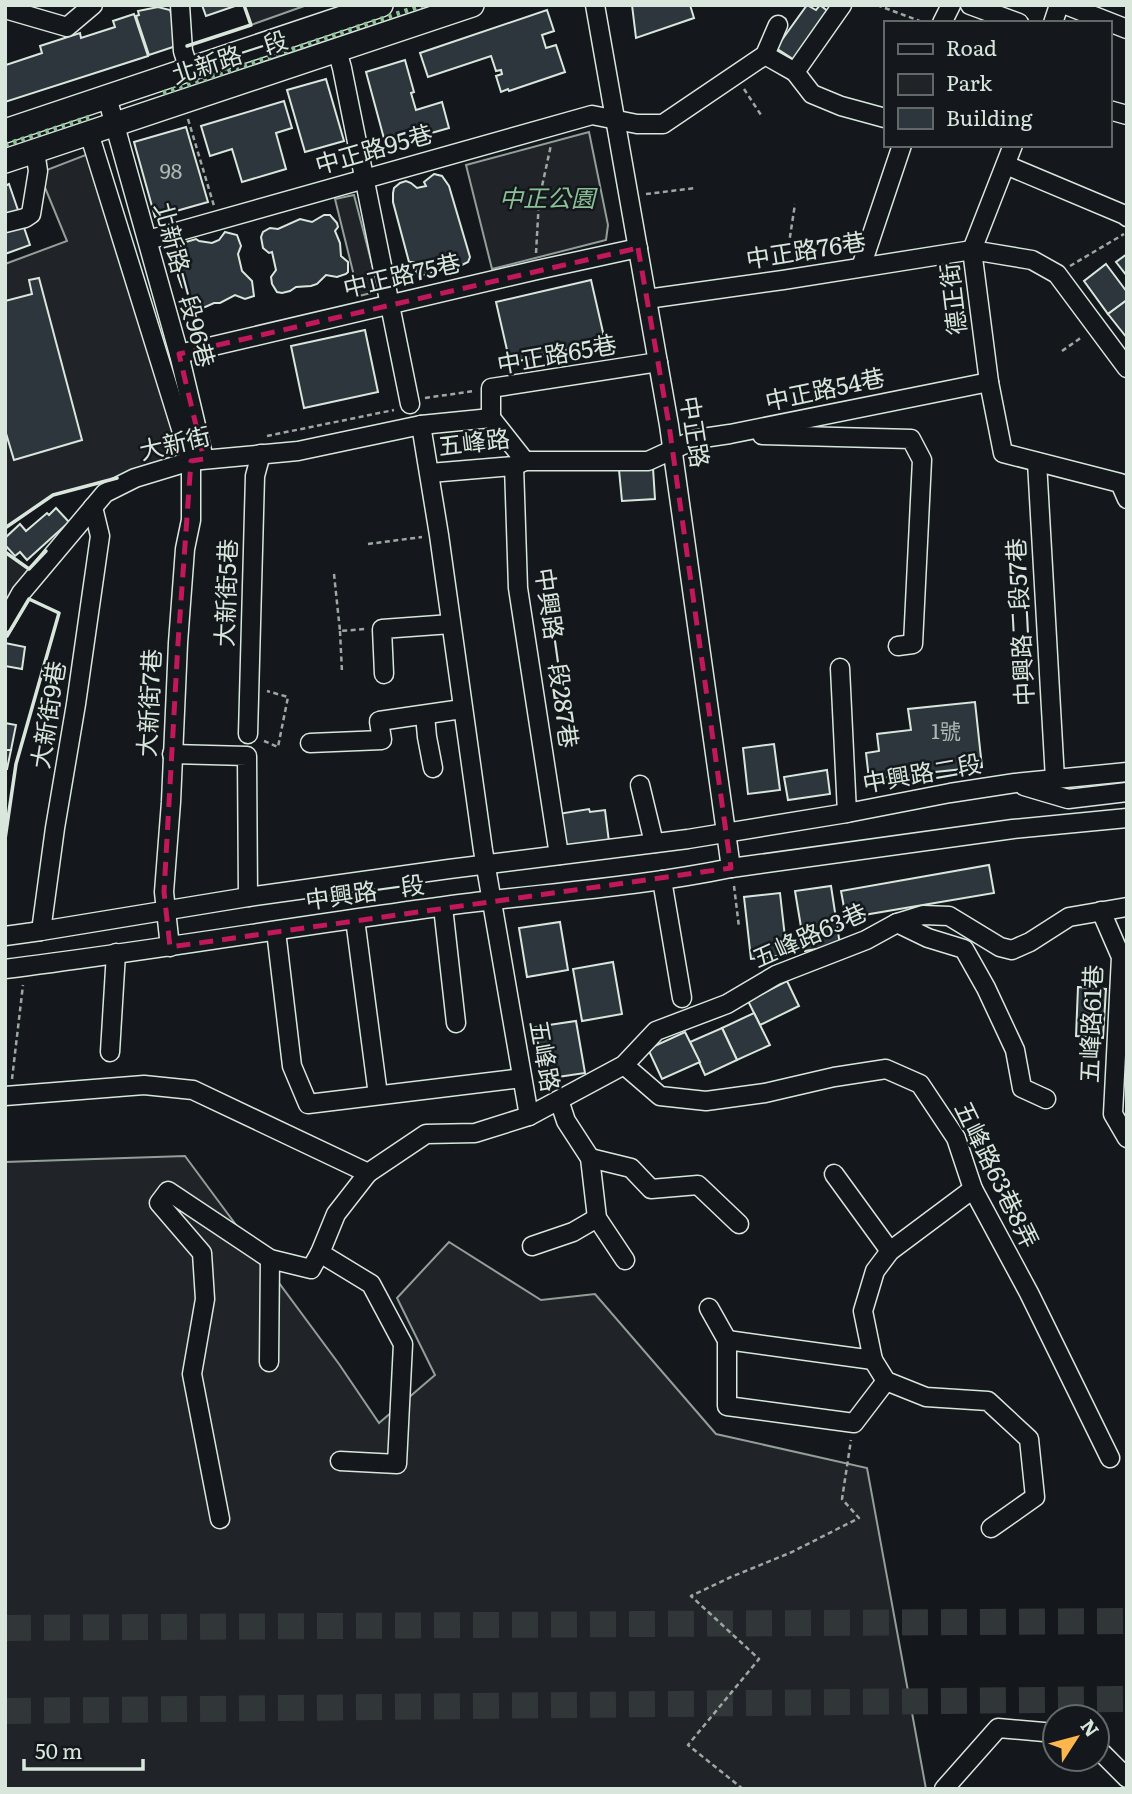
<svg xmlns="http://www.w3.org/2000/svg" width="1132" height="1794" font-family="Literata,'Noto Sans TC',serif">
<rect width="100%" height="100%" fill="#14181c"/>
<g fill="#202428" stroke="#939e99" stroke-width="2">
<polygon points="244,5 307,5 251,25"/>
<polygon points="589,132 608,225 606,240 492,269 466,165"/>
<polygon points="101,149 181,461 53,495 5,528 5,264 67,241 39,173"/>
<polygon points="354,195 379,291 359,296 335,199"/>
<polygon points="5,552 29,569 5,603"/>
<polygon points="185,1156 339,1364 379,1423 435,1375 397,1298 449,1242 541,1300 595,1294 716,1434 867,1468 926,1789 5,1789 5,1162"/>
</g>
<g fill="#2c363c" stroke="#d8e6dc" stroke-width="2">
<polygon points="202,5 235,5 235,6 206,16"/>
<polygon points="632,5 690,5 694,18 636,38"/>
<polygon points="807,5 816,10 820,5 830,13 796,61 776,48"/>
<polygon points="158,7 170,10 175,27 176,46 149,55 136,16 139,15 138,11"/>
<polygon points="547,10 554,31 542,35 546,48 556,45 565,72 509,91 508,89 501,92 496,76 502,74 501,70 496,71 491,56 428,77 420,53"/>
<polygon points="134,14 148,56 5,102 5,62 6,65 42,53 40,46 80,33 81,38 115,27 113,21"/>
<polygon points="405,60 414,92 411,93 416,110 442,102 449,128 386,146 366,72"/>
<polygon points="326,79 344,141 305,152 287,90"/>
<polygon points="284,101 292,128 276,133 286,169 242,182 232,149 210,156 201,126"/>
<polygon points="186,127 208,202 155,217 134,142"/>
<polygon points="434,174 442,176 449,186 470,257 468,262 460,266 454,266 449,264 446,259 440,260 440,264 435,271 428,275 419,275 416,271 414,262 409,262 393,202 393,193 394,188 400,183 406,181 411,183 417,188 426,186 424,182"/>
<polygon points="9,184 30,245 5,254 5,186"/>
<polygon points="324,215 330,215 337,223 338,227 335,231 340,243 341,256 348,262 348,272 346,274 337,277 326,275 317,284 311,286 296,287 290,291 282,293 277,292 272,284 271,277 276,270 272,252 269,253 263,248 261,237 263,232 270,228 278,229 300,219 312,222"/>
<polygon points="225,232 237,235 241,246 238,254 242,271 252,281 254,296 245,299 235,295 220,303 214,303 203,308 195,306 191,304 187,290 182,287 178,276 179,269 181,267 177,249 186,242 196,239 199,241 212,243 219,240"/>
<polygon points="1127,254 1127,276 1116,262"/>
<polygon points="1106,264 1127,292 1127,300 1108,314 1084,281"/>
<polygon points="39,278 82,440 14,460 5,430 5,301 32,294 29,280"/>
<polygon points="591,280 605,341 510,363 496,302"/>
<polygon points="1127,300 1127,338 1108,314"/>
<polygon points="365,330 378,392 304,408 291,346"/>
<polygon points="653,468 655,499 622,501 619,470"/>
<polygon points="56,508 69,522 27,560 20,552 15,556 5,545 5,538 20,524 26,531 47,513 49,515"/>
<polygon points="5,643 25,647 22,669 5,666"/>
<polygon points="975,702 982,767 869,779 866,753 879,751 877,734 911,730 908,709"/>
<polygon points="5,723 16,725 11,750 5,750"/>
<polygon points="774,744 780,790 748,794 743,748"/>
<polygon points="5,750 11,750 7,769 5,769"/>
<polygon points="827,770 830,794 788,800 784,777"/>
<polygon points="589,809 590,812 605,810 609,842 562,848 558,814"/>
<polygon points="989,865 994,893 846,918 841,891"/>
<polygon points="831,886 840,945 805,951 795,891"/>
<polygon points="780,893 787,955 751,959 744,897"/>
<polygon points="560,922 568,970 527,977 519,928"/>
<polygon points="613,962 622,1014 582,1021 573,969"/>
<polygon points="787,981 799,1006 760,1025 748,1001"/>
<polygon points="1078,987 1106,989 1103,1038 1076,1036"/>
<polygon points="754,1013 770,1045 737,1060 722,1028"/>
<polygon points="576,1021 585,1073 544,1079 535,1027"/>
<polygon points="722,1028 737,1060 705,1075 690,1042"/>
<polygon points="685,1032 700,1062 662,1079 648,1049"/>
</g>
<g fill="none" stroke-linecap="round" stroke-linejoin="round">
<g stroke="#313739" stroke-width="26" stroke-dasharray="26 13" stroke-linecap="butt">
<polyline points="5,1628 1127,1621"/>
<polyline points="5,1711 1127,1699"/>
</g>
<defs>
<g id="minor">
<polyline points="180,5 183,51 189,70"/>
<polyline points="595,5 669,425 731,868"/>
<polyline points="970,5 1019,23"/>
<polyline points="1066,5 1127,29"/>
<polyline points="5,9 67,27 93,5"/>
<polyline points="942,23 951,5"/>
<polyline points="1053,23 1059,5"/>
<polyline points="337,50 342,68 410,404"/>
<polyline points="765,55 795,72 812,94 841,106 885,118"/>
<polyline points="795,72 842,5"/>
<polyline points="107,97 179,354 204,459"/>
<polyline points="1109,110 1127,115"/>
<polyline points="89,133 191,461 191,520 185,549 178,643 171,802 164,892 170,947"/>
<polyline points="1013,145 972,250 989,382 1003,453 1120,483 1127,499"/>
<polyline points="1006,165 1125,215 1127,217"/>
<polyline points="5,223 25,218 31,214 38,171 35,151"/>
<polyline points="148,240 592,115 637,124 663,124 765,55 778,25"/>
<polyline points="861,267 902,145"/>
<polyline points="647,299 783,280 972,250 1032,260 1057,274 1127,368"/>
<polyline points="179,354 537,270 638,248"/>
<polyline points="491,418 491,388 658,362"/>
<polyline points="421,425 439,535 483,850 529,1116"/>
<polyline points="762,435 911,439 922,460 913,644 898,646"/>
<polyline points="1037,462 1055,779"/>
<polyline points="514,466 518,588 559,855"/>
<polyline points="430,473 514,466 525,461 648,461 696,439 730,434 989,382"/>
<polyline points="5,622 21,593 105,493 135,478 191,461 298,451 421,425 491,418 525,461"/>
<polyline points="840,668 847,813"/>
<polyline points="384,674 382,629 451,624"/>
<polyline points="425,715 427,737 433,768"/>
<polyline points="248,734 255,476 261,454"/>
<polyline points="310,743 382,740 379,721 462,709"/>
<polyline points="172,754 247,756 248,897"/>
<polyline points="640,785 654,843"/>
<polyline points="1024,786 1068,799 1127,792"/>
<polyline points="662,880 682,998"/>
<polyline points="443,907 456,1023"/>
<polyline points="1101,911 1121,957 1113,1114 1127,1138"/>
<polyline points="355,919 378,1095"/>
<polyline points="897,923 928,938 964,949 986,988 1015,1050 1022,1088 1046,1099"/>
<polyline points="41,931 55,828 76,704 100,536 93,507"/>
<polyline points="276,931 292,1066 308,1104 522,1078"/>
<polyline points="5,936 41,931 248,897 449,869 688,839 847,813 950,793 1015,783 1127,772"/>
<path d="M 5,969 C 155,950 303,925 452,905 C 545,893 639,887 731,868 L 1013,829 L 1127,818"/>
<polyline points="110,1052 116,953"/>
<polyline points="624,1065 660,1096 706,1101 765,1093 834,1077 886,1069 920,1084 956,1138 973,1189 1029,1293 1110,1458"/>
<polyline points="5,1096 144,1085 193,1090 368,1173 426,1134 475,1133 529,1116 624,1065 656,1031 727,1004 776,975 866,940 897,923 923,915 949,916 1000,947 1012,950 1030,942 1069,917 1127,907"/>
<polyline points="559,1100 566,1121 590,1158 597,1218 625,1260"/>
<polyline points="590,1158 631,1168 651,1189 698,1185 739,1224"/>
<polyline points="834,1174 890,1251"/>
<polyline points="532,1246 573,1232 597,1218"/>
<polyline points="709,1308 727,1340 727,1406 854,1423 886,1381"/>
<polyline points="727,1340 873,1360 863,1311 875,1271 890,1251 973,1189"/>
<polyline points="873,1360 886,1381 926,1397 988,1401 1029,1439 1035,1497 991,1528"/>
<polyline points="269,1362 270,1259"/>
<polyline points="340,1461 397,1464 403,1344 371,1284 320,1253 336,1214 368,1173"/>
<polyline points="220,1519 192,1374 205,1299 202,1253 159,1203 168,1191 270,1259 311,1269 320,1253"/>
<polyline points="1097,1748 1127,1778"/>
<polyline points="944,1789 998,1728 1055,1733"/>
</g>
<g id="major">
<polyline points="5,131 381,5"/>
<polyline points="5,161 472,5"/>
</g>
</defs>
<use href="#minor" stroke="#d8e6dc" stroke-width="21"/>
<use href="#major" stroke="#d8e6dc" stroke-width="26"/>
<g stroke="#9da8a2" stroke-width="2.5" stroke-dasharray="5 3.5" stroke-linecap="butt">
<polyline points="877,5 925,23"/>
<polyline points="744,89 761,115"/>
<polyline points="188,119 214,206"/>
<polyline points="646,194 696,188"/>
<polyline points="536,253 539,200 551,145"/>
<polyline points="786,263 795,204"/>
<polyline points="1070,266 1124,234"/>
<polyline points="1062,351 1082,337"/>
<polyline points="425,398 474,391"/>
<polyline points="267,436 394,410"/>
<polyline points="368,544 422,537"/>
<polyline points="334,574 340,631 365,629"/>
<polyline points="340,631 342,672"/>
<polyline points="264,741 278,747 288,697 267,691"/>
<polyline points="734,886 739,927"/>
<polyline points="12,1079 23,985"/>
<polyline points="743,1789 688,1745 759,1659 691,1596 731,1577 792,1552 859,1518 842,1499 851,1440"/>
</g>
<use href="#minor" stroke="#14181c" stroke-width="18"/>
<use href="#major" stroke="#14181c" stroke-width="23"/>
<g stroke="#8ac095" stroke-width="5" stroke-dasharray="3.5 5" stroke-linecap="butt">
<polyline points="163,93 423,5"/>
<polyline points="5,145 93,116"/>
</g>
<g stroke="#d8e6dc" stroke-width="3.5">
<polyline points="187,46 251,25 244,5"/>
<polyline points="5,528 53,495 117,478"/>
<polyline points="5,552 29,569 46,551"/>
<polyline points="5,636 7,636 29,599 59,613 16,764 5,839"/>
</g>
</g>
<path fill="none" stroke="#c2185b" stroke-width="5" stroke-dasharray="14 9" stroke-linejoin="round" d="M 638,248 L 669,425 L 731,868 L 170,947 L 164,892 L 178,643 L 191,461 L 204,459 L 179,354 Z"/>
<g text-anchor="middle" stroke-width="5" stroke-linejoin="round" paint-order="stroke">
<g font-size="21" fill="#adbab4">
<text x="171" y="179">98</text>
<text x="946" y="739">1號</text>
</g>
<g font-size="24" fill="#d8e6dc" stroke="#14181c">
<text transform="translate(230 58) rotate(-18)" y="8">北新路一段</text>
<text transform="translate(374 150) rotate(-16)" y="8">中正路95巷</text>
<text transform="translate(806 251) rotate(-9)" y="8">中正路76巷</text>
<text transform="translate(402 276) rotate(-13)" y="8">中正路75巷</text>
<text transform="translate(184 285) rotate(75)" y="8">北新路一段96巷</text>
<text transform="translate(954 299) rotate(-97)" y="8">德正街</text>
<text transform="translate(557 355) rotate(-10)" y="8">中正路65巷</text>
<text transform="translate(825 390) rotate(-12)" y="8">中正路54巷</text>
<text transform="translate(694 432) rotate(81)" y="8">中正路</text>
<text transform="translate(474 443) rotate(-7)" y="8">五峰路</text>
<text transform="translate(175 444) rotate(-13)" y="8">大新街</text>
<text transform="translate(227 593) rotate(-88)" y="8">大新街5巷</text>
<text transform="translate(1021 622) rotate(-93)" y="8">中興路二段57巷</text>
<text transform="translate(556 658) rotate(82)" y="8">中興路一段287巷</text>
<text transform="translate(150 703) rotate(-87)" y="8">大新街7巷</text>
<text transform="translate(49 715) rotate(-81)" y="8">大新街9巷</text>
<text transform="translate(922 774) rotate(-10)" y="8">中興路二段</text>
<text transform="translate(365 893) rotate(-8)" y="8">中興路一段</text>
<text transform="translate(810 936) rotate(-24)" y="8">五峰路63巷</text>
<text transform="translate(1092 1024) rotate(-88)" y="8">五峰路61巷</text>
<text transform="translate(544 1056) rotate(80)" y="8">五峰路</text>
<text transform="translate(996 1175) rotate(64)" y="8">五峰路63巷8弄</text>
</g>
<g font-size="24" font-style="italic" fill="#8ac095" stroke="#14181c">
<text x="547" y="207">中正公園</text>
</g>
</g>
<rect width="1132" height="1794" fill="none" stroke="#d8e6dc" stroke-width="14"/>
<rect x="884" y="21" width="228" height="126" fill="#14181c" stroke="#626a69" stroke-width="2"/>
<rect x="898" y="44" width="35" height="10" fill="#14181c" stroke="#626a69" stroke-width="2"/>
<text x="946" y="56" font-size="21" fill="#d8e6dc">Road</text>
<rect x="898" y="74" width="35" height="21" fill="#202428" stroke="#626a69" stroke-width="2"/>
<text x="946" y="91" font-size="21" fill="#d8e6dc">Park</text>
<rect x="898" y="108" width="35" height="21" fill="#2c363c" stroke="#626a69" stroke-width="2"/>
<text x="946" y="126" font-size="21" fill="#d8e6dc">Building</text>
<g transform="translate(1076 1738) rotate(54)"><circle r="33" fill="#14181c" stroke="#626a69" stroke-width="2"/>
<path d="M0-5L12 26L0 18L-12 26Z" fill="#ffb74d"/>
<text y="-10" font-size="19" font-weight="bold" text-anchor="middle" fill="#d8e6dc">N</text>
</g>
<path d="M24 1759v10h119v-10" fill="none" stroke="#d8e6dc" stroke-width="3.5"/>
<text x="35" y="1759" font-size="21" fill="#d8e6dc" stroke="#14181c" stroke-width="5" paint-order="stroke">50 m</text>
</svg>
